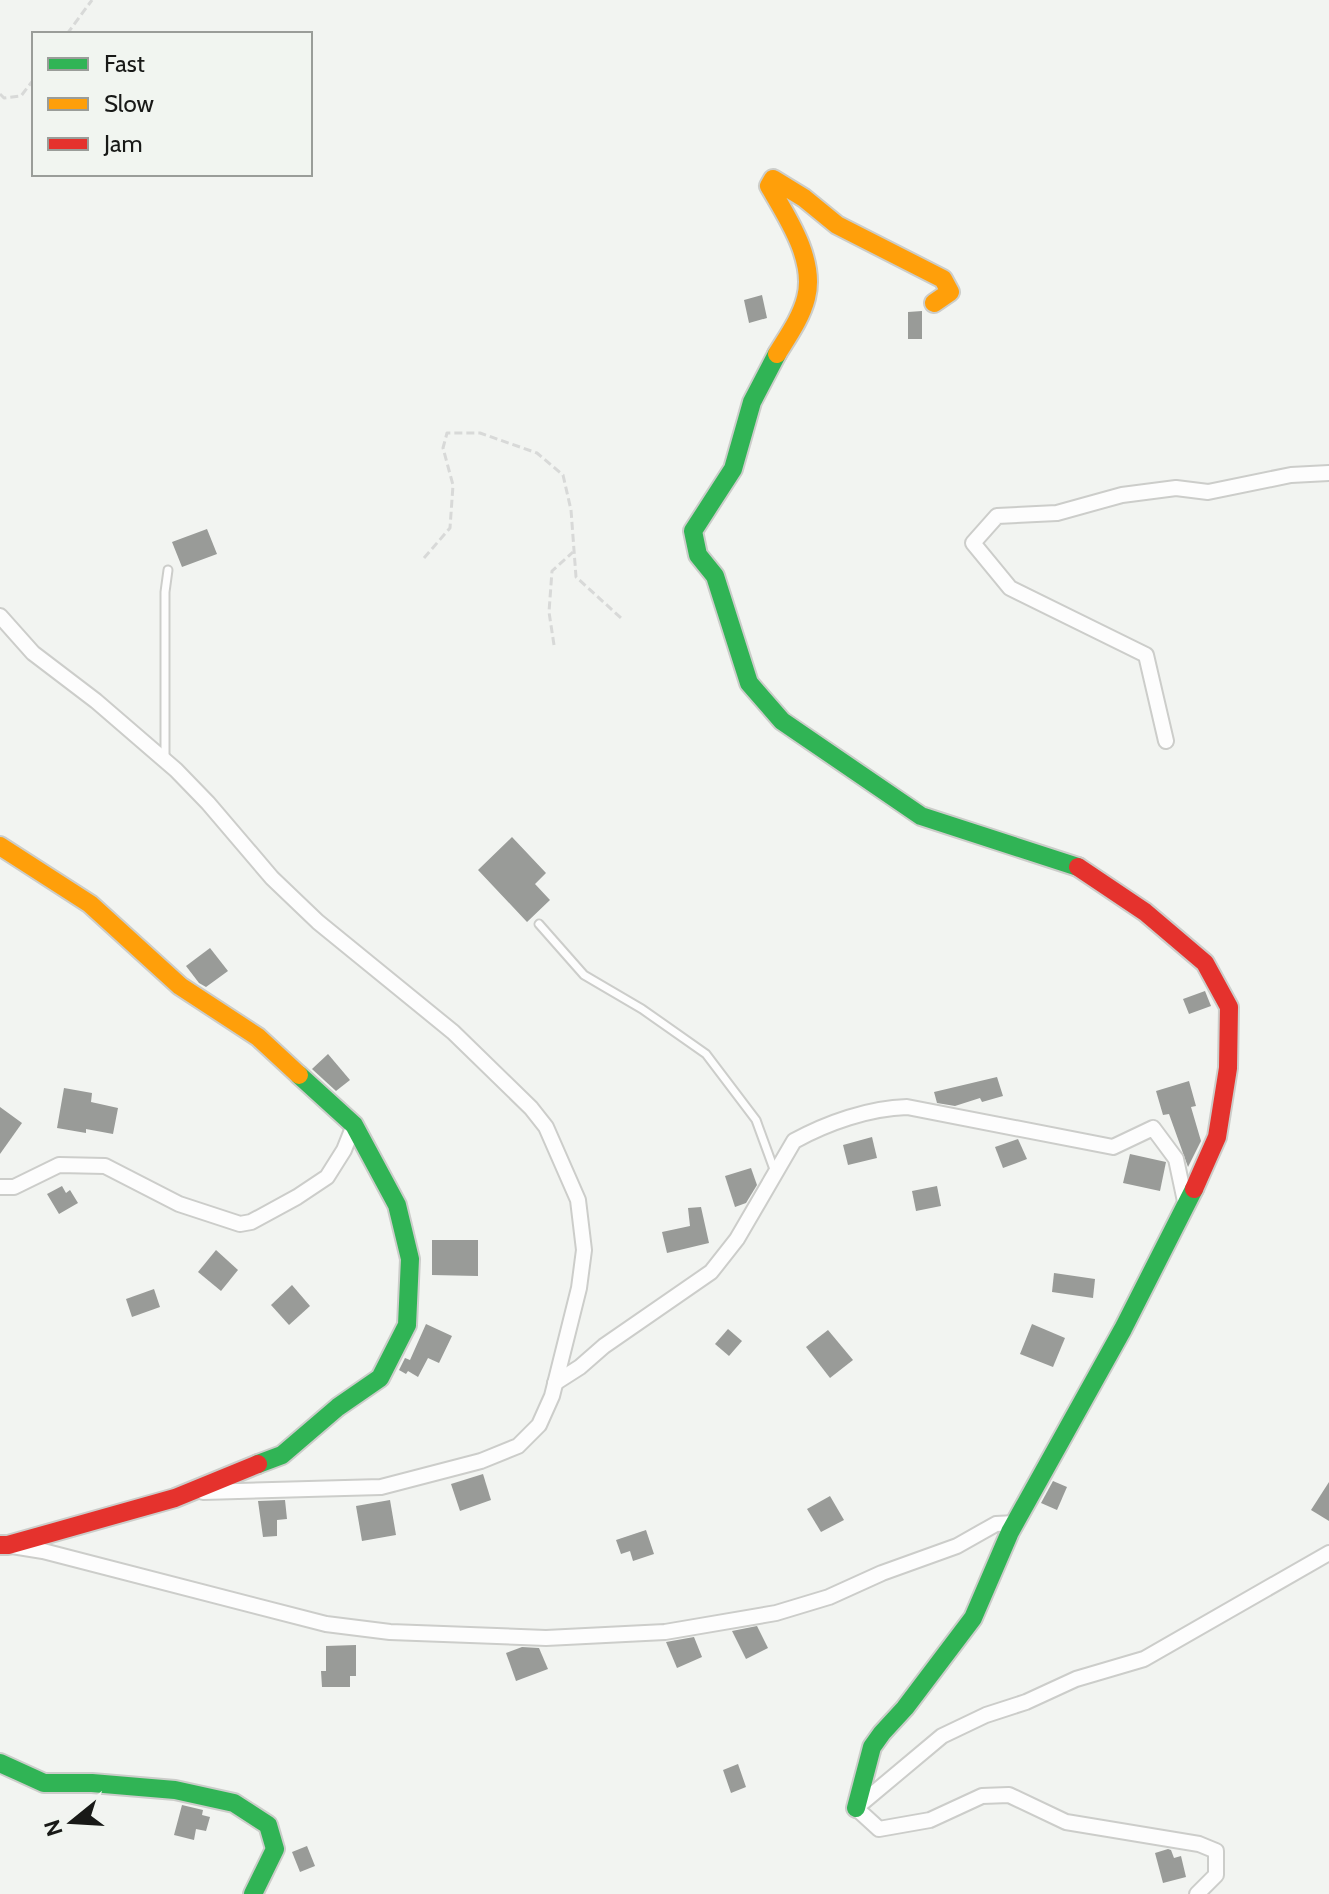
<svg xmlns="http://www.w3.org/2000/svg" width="1329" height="1894" font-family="Cabin,sans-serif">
<rect width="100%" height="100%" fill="#f2f4f1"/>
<g fill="#999b98">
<polygon points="762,295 767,318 749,323 744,300"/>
<polygon points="922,311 922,339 908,339 908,312"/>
<polygon points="207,529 217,554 182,567 172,542"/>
<polygon points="512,837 546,873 535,884 550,900 527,922 478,870"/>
<polygon points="210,948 228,971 206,987 199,983 186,966"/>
<polygon points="1205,991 1211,1006 1189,1014 1183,999"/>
<polygon points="328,1054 350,1080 336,1091 312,1069"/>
<polygon points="997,1077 1003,1096 982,1102 980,1098 955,1106 937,1103 934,1092"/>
<polygon points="1189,1081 1196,1106 1191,1107 1201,1141 1188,1167 1169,1114 1163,1115 1156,1091"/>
<polygon points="64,1088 92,1093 91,1102 118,1108 113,1134 86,1129 86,1133 57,1128"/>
<polygon points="0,1107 22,1123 0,1154"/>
<polygon points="872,1137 877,1158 848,1165 843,1145"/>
<polygon points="1018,1139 1027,1159 1003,1168 995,1147"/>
<polygon points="1130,1154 1166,1162 1160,1191 1123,1183"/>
<polygon points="751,1168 757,1185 746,1203 735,1207 725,1176"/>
<polygon points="62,1186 66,1193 70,1190 78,1203 59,1214 47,1194"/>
<polygon points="937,1186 941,1206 916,1211 912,1191"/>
<polygon points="701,1207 709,1243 667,1253 662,1232 690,1226 688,1208"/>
<polygon points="432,1240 478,1240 478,1276 432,1275"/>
<polygon points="216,1250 238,1270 221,1291 198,1272"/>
<polygon points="1054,1273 1095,1279 1093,1298 1052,1292"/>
<polygon points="292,1285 310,1306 289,1325 271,1305"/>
<polygon points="154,1289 160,1307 132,1317 126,1299"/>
<polygon points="426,1324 452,1336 439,1363 428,1358 418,1377 408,1371 406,1374 399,1370 405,1358 410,1360"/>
<polygon points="1032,1324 1065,1338 1053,1367 1020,1354"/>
<polygon points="728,1329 742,1341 729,1356 715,1344"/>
<polygon points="828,1330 853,1360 830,1378 806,1347"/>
<polygon points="483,1474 491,1500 460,1511 451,1484"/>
<polygon points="1053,1481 1067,1487 1057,1510 1041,1503"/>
<polygon points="1329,1482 1329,1521 1311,1510"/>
<polygon points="830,1496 844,1520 821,1532 807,1509"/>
<polygon points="285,1500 287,1519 277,1520 277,1536 263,1537 258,1501"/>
<polygon points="390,1500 396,1535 362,1541 356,1506"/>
<polygon points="646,1530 654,1554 633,1561 630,1551 621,1554 616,1540"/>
<polygon points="757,1626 768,1648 746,1659 732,1631"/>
<polygon points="694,1637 702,1657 677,1668 666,1642"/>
<polygon points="356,1645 356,1676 350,1676 350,1687 322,1687 321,1671 326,1671 326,1646"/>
<polygon points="522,1647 539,1648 548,1669 516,1681 506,1653"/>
<polygon points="738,1764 746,1787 731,1793 723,1770"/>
<polygon points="182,1805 203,1810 202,1815 210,1817 206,1831 196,1829 194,1840 174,1835"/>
<polygon points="307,1846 315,1866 300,1872 292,1852"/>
<polygon points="1168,1849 1171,1850 1174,1858 1181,1856 1186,1877 1163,1883 1155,1853"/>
</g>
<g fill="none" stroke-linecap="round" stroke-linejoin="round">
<defs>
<g id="lane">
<polyline points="165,758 165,592 168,570"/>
<polyline points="539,924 584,975 642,1009 706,1054 756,1120 775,1172"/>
</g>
<g id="street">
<polyline points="0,616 33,653 96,701 176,770 208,803 272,878 318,922 453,1032 531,1108 546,1127 578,1200 584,1250 579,1288 552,1396 539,1425 518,1446 481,1461 381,1487 203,1492"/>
<polyline points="1166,741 1146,655 1010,588 973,543 997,516 1057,513 1122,495 1176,488 1208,492 1291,475 1329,473"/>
<polyline points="0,1187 14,1187 59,1165 105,1166 179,1204 240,1224 251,1222 297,1197 327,1177 344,1150 354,1125"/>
<path d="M 555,1383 L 580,1367 L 604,1346 L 711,1272 L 737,1239 L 794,1141 C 827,1123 869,1108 907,1107 L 1113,1147 L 1153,1128 L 1176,1159 L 1186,1206"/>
<polyline points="12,1546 43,1551 326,1624 390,1632 546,1638 665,1632 776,1613 829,1597 882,1573 957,1546 996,1524 1015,1523"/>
<polyline points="1197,1894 1216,1875 1216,1851 1199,1844 1066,1822 1009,1795 982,1796 930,1820 879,1829 856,1808 942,1736 986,1715 1026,1702 1076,1679 1144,1659 1329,1553"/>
</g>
<g id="fast">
<polyline points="777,354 752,402 733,469 693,531 698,555 715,576 749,683 782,721 921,816 1078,867"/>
<polyline points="258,1464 282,1455 338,1407 380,1378 407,1325 410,1259 397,1205 354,1125 299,1075"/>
<polyline points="0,1763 44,1783 92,1783 175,1790 234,1803 268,1825 275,1849 253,1894"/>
<polyline points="856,1808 872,1747 882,1733 905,1708 973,1618 1010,1532 1123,1329 1194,1189"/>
</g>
<g id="slow">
<path d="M 777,354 C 788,336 801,318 806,298 C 816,260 787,217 769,186 L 773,179 L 804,198 L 837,225 L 943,279 L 950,292 L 934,303"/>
<polyline points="0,846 90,904 180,986 258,1037 299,1075"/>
</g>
<g id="jam">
<polyline points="1078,867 1145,912 1205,963 1229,1007 1228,1068 1217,1137 1194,1189"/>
<polyline points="0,1545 8,1545 175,1498 258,1464"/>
</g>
</defs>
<use href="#lane" stroke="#cccdca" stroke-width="11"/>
<use href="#street" stroke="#cccdca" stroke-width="18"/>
<use href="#fast" stroke="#cccdca" stroke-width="22"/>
<use href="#slow" stroke="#cccdca" stroke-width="22"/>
<use href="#jam" stroke="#cccdca" stroke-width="22"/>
<g stroke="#d8d9d8" stroke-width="3" stroke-dasharray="8 4" stroke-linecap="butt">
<polyline points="67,34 92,0"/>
<polyline points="0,94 4,98 21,96 34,79"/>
<polyline points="424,558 450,528 453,485 443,448 447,433 480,433 537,453 563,475 571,510 576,577 621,618"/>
<polyline points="554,645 549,612 552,571 573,552"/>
</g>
<use href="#lane" stroke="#fdfdfd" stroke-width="7"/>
<use href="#street" stroke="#fdfdfd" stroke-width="14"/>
<use href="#fast" stroke="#30b455" stroke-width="18"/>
<use href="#slow" stroke="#ff9f0a" stroke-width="18"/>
<use href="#jam" stroke="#e5322d" stroke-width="18"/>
</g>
<rect x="32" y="32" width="280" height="144" fill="#f1f5f0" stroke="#9a9d99" stroke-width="2"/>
<rect x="48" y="58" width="40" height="12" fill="#30b455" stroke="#9a9d99" stroke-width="2"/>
<text x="104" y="72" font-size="24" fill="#181917">Fast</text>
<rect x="48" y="98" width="40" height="12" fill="#ff9f0a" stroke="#9a9d99" stroke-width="2"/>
<text x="104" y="112" font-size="24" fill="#181917">Slow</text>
<rect x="48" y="138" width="40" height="12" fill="#e5322d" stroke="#9a9d99" stroke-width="2"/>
<text x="104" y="152" font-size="24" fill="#181917">Jam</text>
<g transform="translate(72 1822) rotate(252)" stroke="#f1f5f0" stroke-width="6" paint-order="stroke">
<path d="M0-6L14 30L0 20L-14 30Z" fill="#181917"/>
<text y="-12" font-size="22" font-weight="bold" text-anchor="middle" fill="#181917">N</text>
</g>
</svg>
